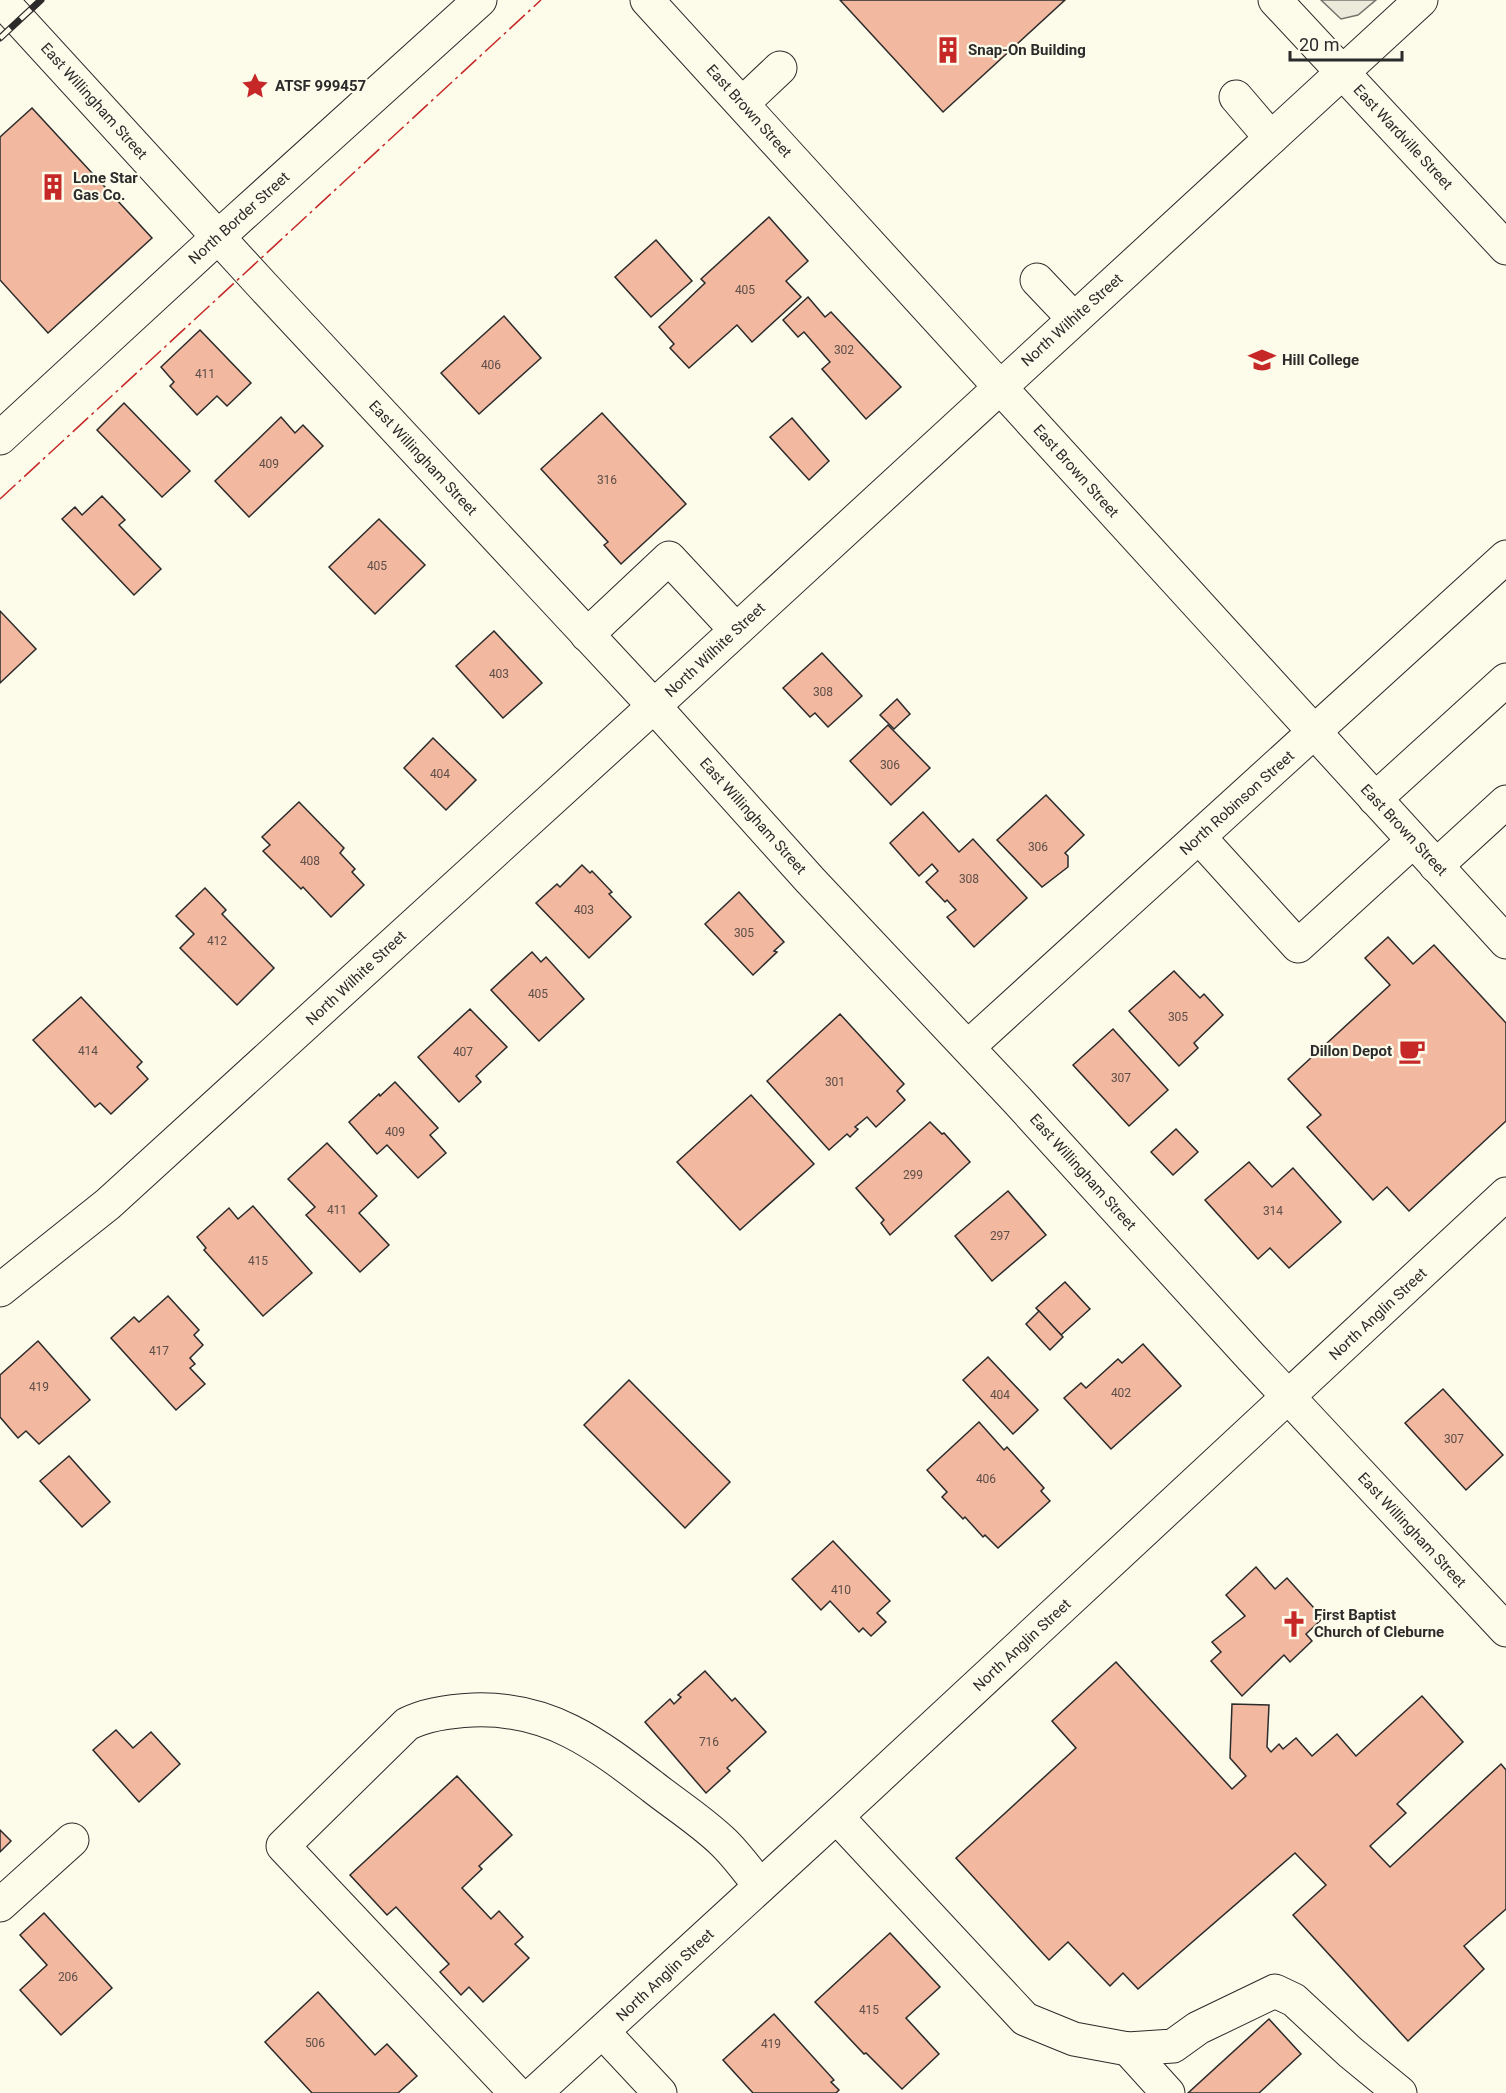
<svg xmlns="http://www.w3.org/2000/svg" width="1506" height="2093" font-family="Roboto,sans-serif">
<rect width="100%" height="100%" fill="#fdfbea"/>
<polygon fill="#ecebdb" stroke="#74746e" stroke-width="1.5" points="1321,0 1376,0 1358,15 1341,19"/>
<g fill="#f2b8a0" stroke="#2b2b2b" stroke-width="1.5">
<polygon points="840,0 1065,0 943,112"/>
<polygon points="32,108 152,238 48,333 0,280 0,137"/>
<polygon points="769,217 808,261 786,281 801,297 752,342 737,325 689,368 670,348 674,344 659,327 705,283 701,279"/>
<polygon points="656,240 692,281 651,317 615,277"/>
<polygon points="808,297 825,317 831,312 901,387 866,419 822,369 830,362 804,332 798,337 783,320"/>
<polygon points="504,316 541,358 479,414 441,373"/>
<polygon points="200,330 251,383 227,406 217,396 197,415 170,386 174,382 161,367"/>
<polygon points="124,403 190,471 162,497 97,430"/>
<polygon points="602,413 686,504 621,564 604,545 608,542 541,469"/>
<polygon points="281,417 295,433 303,425 323,446 249,517 215,481"/>
<polygon points="792,418 829,461 809,480 770,437"/>
<polygon points="102,496 125,520 119,525 161,569 134,595 62,519 75,507 82,515"/>
<polygon points="379,519 425,565 375,614 329,567"/>
<polygon points="0,611 36,649 0,683"/>
<polygon points="494,631 542,683 503,718 456,666"/>
<polygon points="822,653 862,696 828,727 815,713 810,717 783,688"/>
<polygon points="897,699 910,714 894,729 880,715"/>
<polygon points="888,725 930,768 891,805 850,761"/>
<polygon points="433,738 476,780 446,810 404,768"/>
<polygon points="1046,795 1084,835 1065,853 1068,856 1068,867 1042,887 997,840"/>
<polygon points="299,802 344,848 340,853 355,869 352,872 364,885 331,917 303,887 301,889 263,851 270,845 262,837"/>
<polygon points="923,812 959,852 973,839 1027,898 974,947 947,917 956,910 947,900 945,902 926,882 938,871 932,864 919,876 890,843"/>
<polygon points="582,865 590,873 592,871 612,892 609,894 631,917 589,958 536,903 557,884 560,887"/>
<polygon points="205,888 226,910 222,914 274,968 237,1005 180,948 194,934 176,916"/>
<polygon points="739,892 784,942 774,951 777,952 753,975 705,924"/>
<polygon points="1388,937 1413,964 1434,945 1506,1023 1506,1121 1409,1211 1387,1187 1373,1200 1307,1127 1321,1115 1288,1079 1390,985 1365,958"/>
<polygon points="532,952 541,962 546,957 584,999 539,1041 491,990"/>
<polygon points="1174,971 1200,998 1204,994 1223,1015 1194,1043 1198,1048 1179,1066 1129,1011"/>
<polygon points="81,997 142,1062 137,1067 148,1079 111,1114 100,1103 95,1107 33,1040"/>
<polygon points="470,1009 507,1047 476,1076 481,1082 459,1102 418,1057"/>
<polygon points="840,1014 904,1084 897,1091 905,1100 876,1127 867,1117 855,1127 858,1129 850,1137 847,1134 829,1150 767,1081"/>
<polygon points="1113,1029 1168,1090 1129,1126 1073,1065"/>
<polygon points="395,1082 438,1128 430,1135 446,1153 418,1178 387,1145 377,1154 349,1122 379,1094 380,1096"/>
<polygon points="751,1095 814,1164 740,1230 677,1162"/>
<polygon points="930,1122 942,1134 944,1133 970,1162 890,1235 881,1223 884,1220 856,1188"/>
<polygon points="1176,1129 1198,1152 1173,1175 1151,1152"/>
<polygon points="327,1143 377,1196 359,1213 389,1245 360,1272 306,1215 315,1207 288,1179"/>
<polygon points="1249,1162 1272,1187 1293,1168 1341,1222 1289,1268 1270,1248 1258,1259 1205,1200"/>
<polygon points="1008,1191 1046,1235 992,1281 955,1236"/>
<polygon points="253,1206 312,1273 263,1316 204,1250 206,1248 197,1237 229,1208 238,1219"/>
<polygon points="1065,1282 1090,1309 1061,1335 1036,1308"/>
<polygon points="168,1296 199,1330 194,1335 203,1345 190,1358 195,1364 190,1368 205,1384 176,1410 111,1338 134,1317 139,1322"/>
<polygon points="1039,1311 1063,1337 1050,1350 1026,1324"/>
<polygon points="38,1341 90,1400 39,1444 26,1431 18,1438 0,1417 0,1375"/>
<polygon points="1143,1344 1181,1386 1111,1449 1064,1398 1081,1383 1086,1388 1118,1359 1122,1363"/>
<polygon points="988,1357 1038,1410 1013,1434 963,1380"/>
<polygon points="629,1380 730,1482 685,1528 584,1425"/>
<polygon points="1443,1389 1503,1455 1466,1490 1405,1423"/>
<polygon points="979,1422 1004,1450 1007,1447 1044,1488 1041,1491 1050,1501 998,1548 985,1535 983,1537 965,1517 963,1519 942,1497 947,1492 927,1470"/>
<polygon points="69,1456 110,1502 82,1527 40,1481"/>
<polygon points="833,1541 890,1601 877,1613 886,1622 871,1636 863,1628 859,1632 830,1601 821,1610 792,1579"/>
<polygon points="1256,1567 1275,1589 1287,1578 1323,1618 1306,1634 1312,1641 1290,1662 1284,1655 1242,1696 1211,1661 1221,1652 1212,1642 1245,1616 1226,1595"/>
<polygon points="1116,1662 1232,1789 1246,1776 1230,1758 1232,1704 1269,1705 1267,1747 1271,1752 1279,1744 1283,1749 1296,1738 1312,1756 1337,1734 1356,1756 1422,1696 1463,1742 1397,1804 1406,1813 1370,1846 1390,1867 1501,1764 1506,1770 1506,1909 1464,1946 1484,1969 1408,2041 1293,1915 1326,1885 1295,1853 1138,1989 1123,1973 1110,1986 1068,1942 1049,1960 956,1858 1076,1748 1052,1721"/>
<polygon points="705,1671 732,1701 735,1698 766,1732 727,1768 730,1771 706,1793 645,1722 670,1699 674,1704 681,1697 678,1695"/>
<polygon points="116,1730 133,1748 151,1732 180,1764 139,1802 93,1750"/>
<polygon points="457,1776 512,1835 479,1866 482,1869 462,1888 491,1919 499,1911 523,1937 515,1944 529,1958 483,2002 469,1987 461,1995 440,1972 449,1964 396,1907 387,1915 350,1875"/>
<polygon points="0,1830 11,1841 0,1852"/>
<polygon points="44,1913 112,1988 61,2035 20,1990 47,1965 20,1935"/>
<polygon points="890,1933 940,1987 906,2018 939,2054 902,2089 866,2053 864,2054 815,2002"/>
<polygon points="318,1992 375,2055 387,2044 417,2076 398,2093 312,2093 265,2042"/>
<polygon points="774,2014 834,2080 831,2082 839,2090 836,2093 753,2093 723,2060"/>
<polygon points="1269,2019 1301,2054 1259,2093 1188,2093"/>
</g>
<g fill="none" stroke-linecap="round" stroke-linejoin="round">
<defs>
<g id="minor">
<polyline points="1,0 263,286 654,706 810,880 1017,1100 1252,1358 1506,1630"/>
<polyline points="647,0 1506,942"/>
<polyline points="1275,0 1506,248"/>
<polyline points="1236,97 1271,138"/>
<polyline points="743,103 780,68"/>
<polyline points="1037,280 1074,319"/>
<polyline points="0,438 218,237 480,0"/>
<polyline points="587,635 669,558 736,630"/>
<polyline points="1375,799 1506,680"/>
<polyline points="1199,837 1298,946 1413,841"/>
<polyline points="1436,866 1506,802"/>
<polyline points="968,1047 1506,557"/>
<polyline points="0,1290 108,1204 654,706 1421,0"/>
<polyline points="837,1817 1025,2019 1074,2039 1128,2049 1173,2046 1198,2028 1275,1991 1294,2000 1350,2052 1400,2093"/>
<polyline points="0,1905 72,1840"/>
<polyline points="603,2032 660,2093"/>
<polyline points="1128,2049 1168,2093"/>
<path d="M 516,2093 L 283,1846 L 407,1724 C 427,1714 450,1711 473,1710 C 549,1707 597,1744 653,1787 C 676,1805 701,1821 722,1841 C 736,1854 748,1871 760,1886"/>
<polyline points="535,2093 864,1791 1506,1194"/>
</g>
</defs>
<use href="#minor" stroke="#2b2b2b" stroke-width="35"/>
<use href="#minor" stroke="#fdfbea" stroke-width="33"/>
<defs>
<polyline id="rail" points="0,38 41,0"/>
</defs>
<use href="#rail" stroke="#2b2b2b" stroke-width="7"/>
<use href="#rail" stroke="#fdfbea" stroke-width="4.5" stroke-dasharray="14" stroke-linecap="butt"/>
<polyline stroke="#c62828" stroke-width="1.5" stroke-dasharray="21 4.5 3 4.5" stroke-linecap="butt" points="0,499 541,0"/>
</g>
<defs>
<symbol id="building-bare" viewBox="-9 -9 18 18"><path d="M-4-6H4V6H1V3H-1V6H-4ZM-2.5-4.3h1.7v1.8h-1.7ZM.8-4.3h1.7v1.8H.8ZM-2.5-1h1.7V.8h-1.7ZM.8-1h1.7V.8H.8Z" fill="#c62828" stroke="#fdfbea" stroke-width="2.5" paint-order="stroke"/></symbol>
<symbol id="sight-bare" viewBox="-9 -9 18 18"><path d="M0-6L1.8-2.2L6-1.7L2.9 1.2L3.7 5.4L0 3.3L-3.7 5.4L-2.9 1.2L-6-1.7L-1.8-2.2Z" fill="#c62828" stroke="#fdfbea" stroke-width="2.5" paint-order="stroke"/></symbol>
<symbol id="university-bare" viewBox="-9 -9 18 18"><path d="M0-5L7-2L0 1L-7-2ZM-4 1L0 2.5L4 1V4Q0 6-4 4Z" fill="#c62828" stroke="#fdfbea" stroke-width="2.5" paint-order="stroke"/></symbol>
<symbol id="cafe-bare" viewBox="-9 -9 18 18"><path d="M-5.5-4.5H6V0H3Q3 3.5 0 3.5H-2.5Q-5.5 3.5-5.5 0ZM3-3.2v2h1.7v-2ZM-6 4.5H4V6H-6Z" fill="#c62828" stroke="#fdfbea" stroke-width="2.5" paint-order="stroke"/></symbol>
<symbol id="church-bare" viewBox="-9 -9 18 18"><path d="M-1.2-6h2.4v3.5h3.3v2.4h-3.3V6h-2.4V-.1h-3.3v-2.4h3.3Z" fill="#c62828" stroke="#fdfbea" stroke-width="2.5" paint-order="stroke"/></symbol>
</defs>
<g fill-rule="evenodd">
<use href="#building-bare" x="929" y="31" width="38" height="38"/>
<use href="#sight-bare" x="236" y="67" width="38" height="38"/>
<use href="#building-bare" x="34" y="168" width="38" height="38"/>
<use href="#university-bare" x="1243" y="341" width="38" height="38"/>
<use href="#cafe-bare" x="1393" y="1032" width="38" height="38"/>
<use href="#church-bare" x="1275" y="1605" width="38" height="38"/>
</g>
<g text-anchor="middle" stroke-width="4.5" stroke-linejoin="round" paint-order="stroke">
<g font-size="12" fill="#5d4e48">
<text x="745" y="294">405</text>
<text x="844" y="354">302</text>
<text x="491" y="369">406</text>
<text x="205" y="378">411</text>
<text x="269" y="468">409</text>
<text x="607" y="484">316</text>
<text x="377" y="570">405</text>
<text x="499" y="678">403</text>
<text x="823" y="696">308</text>
<text x="890" y="769">306</text>
<text x="440" y="778">404</text>
<text x="1038" y="851">306</text>
<text x="310" y="865">408</text>
<text x="969" y="883">308</text>
<text x="584" y="914">403</text>
<text x="744" y="937">305</text>
<text x="217" y="945">412</text>
<text x="538" y="998">405</text>
<text x="1178" y="1021">305</text>
<text x="88" y="1055">414</text>
<text x="463" y="1056">407</text>
<text x="1121" y="1082">307</text>
<text x="835" y="1086">301</text>
<text x="395" y="1136">409</text>
<text x="913" y="1179">299</text>
<text x="337" y="1214">411</text>
<text x="1273" y="1215">314</text>
<text x="1000" y="1240">297</text>
<text x="258" y="1265">415</text>
<text x="159" y="1355">417</text>
<text x="39" y="1391">419</text>
<text x="1121" y="1397">402</text>
<text x="1000" y="1399">404</text>
<text x="1454" y="1443">307</text>
<text x="986" y="1483">406</text>
<text x="841" y="1594">410</text>
<text x="709" y="1746">716</text>
<text x="68" y="1981">206</text>
<text x="869" y="2014">415</text>
<text x="315" y="2047">506</text>
<text x="771" y="2048">419</text>
</g>
<g font-size="15" font-weight="bold" fill="#2b2b2b" stroke="#fdfbea" text-anchor="start">
<text x="968" y="55">Snap-On Building</text>
<text x="275" y="91">ATSF 999457</text>
<text x="73" y="183">Lone Star<tspan x="73" dy="17">Gas Co.</tspan></text>
<text x="1282" y="365">Hill College</text>
<text x="1392" y="1056" text-anchor="end">Dillon Depot</text>
<text x="1314" y="1620">First Baptist<tspan x="1314" dy="17">Church of Cleburne</tspan></text>
</g>
<g font-size="15" fill="#2b2b2b" stroke="#fdfbea">
<text transform="translate(94 101) rotate(48)" y="5">East Willingham Street</text>
<text transform="translate(749 111) rotate(48)" y="5">East Brown Street</text>
<text transform="translate(1403 137) rotate(47)" y="5">East Wardville Street</text>
<text transform="translate(239 218) rotate(-42)" y="5">North Border Street</text>
<text transform="translate(1072 320) rotate(-42)" y="5">North Wilhite Street</text>
<text transform="translate(423 458) rotate(47)" y="5">East Willingham Street</text>
<text transform="translate(1076 471) rotate(48)" y="5">East Brown Street</text>
<text transform="translate(715 650) rotate(-43)" y="5">North Wilhite Street</text>
<text transform="translate(1237 803) rotate(-42)" y="5">North Robinson Street</text>
<text transform="translate(753 816) rotate(48)" y="5">East Willingham Street</text>
<text transform="translate(1404 830) rotate(47)" y="5">East Brown Street</text>
<text transform="translate(356 978) rotate(-43)" y="5">North Wilhite Street</text>
<text transform="translate(1083 1172) rotate(48)" y="5">East Willingham Street</text>
<text transform="translate(1378 1314) rotate(-43)" y="5">North Anglin Street</text>
<text transform="translate(1412 1530) rotate(47)" y="5">East Willingham Street</text>
<text transform="translate(1022 1645) rotate(-43)" y="5">North Anglin Street</text>
<text transform="translate(665 1975) rotate(-43)" y="5">North Anglin Street</text>
</g>
</g>
<path d="M1290 51v9h112v-9" fill="none" stroke="#2b2b2b" stroke-width="3"/>
<text x="1299" y="51" font-size="18" fill="#2b2b2b" stroke="#fdfbea" stroke-width="4.5" paint-order="stroke">20 m</text>
</svg>
